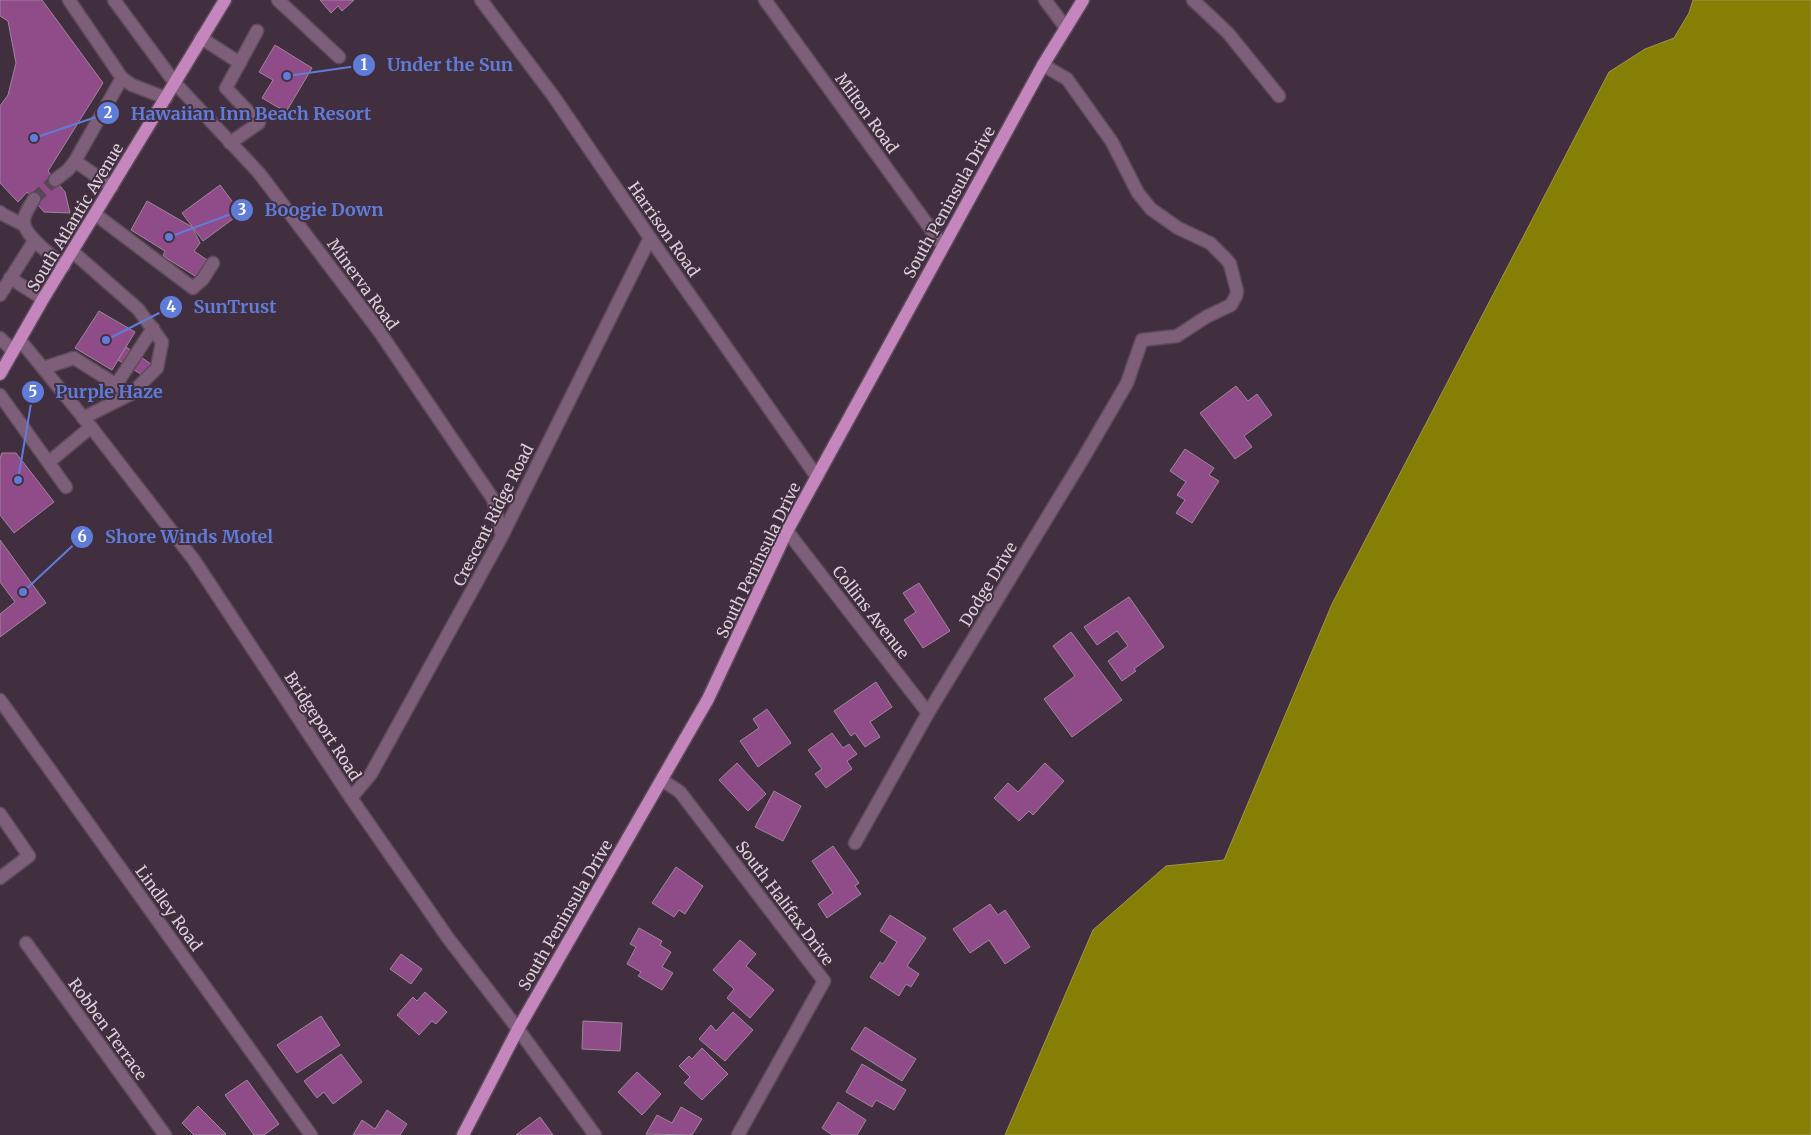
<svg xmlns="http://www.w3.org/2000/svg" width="1811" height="1135" font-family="Merriweather,serif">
<rect width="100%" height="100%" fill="#412e3f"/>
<polygon fill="#867f06" stroke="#a09746" points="1693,0 1811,0 1811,1135 1005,1135 1093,930 1166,866 1224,860 1332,604 1609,72 1645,49 1674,38 1689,13"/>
<g fill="#904b89" stroke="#9e879b">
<polygon points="0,0 42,0 103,83 48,171 65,192 70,213 44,212 27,192 18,202 0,183 0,106 8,95 16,63 8,21 0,16"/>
<polygon points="320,0 354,0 342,11 338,6 331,13"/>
<polygon points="275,45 312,68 286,112 262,98 273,80 259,72"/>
<polygon points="220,185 241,213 203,241 182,213"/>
<polygon points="147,201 192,227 200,243 194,251 210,262 200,279 163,256 165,251 131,230"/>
<polygon points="99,311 135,332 112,370 75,348"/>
<polygon points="126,347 151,364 144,376 118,360"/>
<polygon points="1236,386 1248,401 1257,394 1272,415 1244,436 1252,447 1235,459 1200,413"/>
<polygon points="1185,449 1214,468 1209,475 1219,481 1192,523 1176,513 1185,500 1177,495 1186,482 1170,471"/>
<polygon points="2,453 16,453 54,502 14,533 0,515 0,458"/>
<polygon points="0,540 46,603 0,637 0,614 15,602 0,582"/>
<polygon points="919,583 950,631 923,648 904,620 916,612 903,593"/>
<polygon points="1129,597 1164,647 1134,669 1136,671 1122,681 1108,661 1128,646 1117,631 1097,645 1084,627"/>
<polygon points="1071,632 1122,700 1072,737 1044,699 1075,676 1053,646"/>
<polygon points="876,682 892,707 870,722 880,737 865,747 855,733 851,736 834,711"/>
<polygon points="767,709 791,743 758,767 740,741 759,728 753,719"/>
<polygon points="832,733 843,748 849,744 857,754 847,761 852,769 826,788 815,774 822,769 808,750"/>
<polygon points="737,763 766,794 748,811 719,780"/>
<polygon points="1045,763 1064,781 1033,815 1029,811 1019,821 994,798 1008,783 1018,792"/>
<polygon points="774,791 801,806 783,841 755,827"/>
<polygon points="833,846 859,883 855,886 861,894 827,918 818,904 833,893 812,861"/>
<polygon points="676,867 703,886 685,914 679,910 674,917 652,903"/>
<polygon points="990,904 998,915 1005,910 1030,947 1005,964 989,940 970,953 953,929"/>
<polygon points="890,915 926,938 907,966 919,974 911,987 906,984 899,996 870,977 880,962 883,964 897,942 880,931"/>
<polygon points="639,928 662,941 660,945 671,952 662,967 673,973 662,990 638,976 641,972 627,964 636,947 630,944"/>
<polygon points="740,940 756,954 746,966 774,990 750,1018 727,998 734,989 713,970"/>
<polygon points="401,954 422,969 411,984 390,969"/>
<polygon points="425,992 447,1012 436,1024 432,1021 419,1035 397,1015 413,997 417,1001"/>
<polygon points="733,1012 753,1030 725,1061 699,1039 711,1025 716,1031"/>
<polygon points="321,1016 340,1045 297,1073 277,1045"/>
<polygon points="583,1021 622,1023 620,1051 582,1049"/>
<polygon points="865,1027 916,1059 902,1081 851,1049"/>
<polygon points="702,1048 728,1074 702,1100 684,1083 690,1077 679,1066 689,1056 692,1059"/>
<polygon points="341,1054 362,1082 333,1104 324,1092 317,1098 304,1081"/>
<polygon points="862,1064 906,1090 894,1110 876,1100 872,1107 846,1092"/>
<polygon points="637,1072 661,1094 642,1115 618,1092"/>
<polygon points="247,1080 279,1124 264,1135 254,1135 225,1095"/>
<polygon points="838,1102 866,1120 857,1135 832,1135 822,1128"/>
<polygon points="198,1106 226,1134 225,1135 194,1135 182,1123"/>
<polygon points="681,1107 702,1119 692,1135 646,1134 657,1115 672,1123"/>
<polygon points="387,1110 407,1124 400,1135 353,1135 362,1120 375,1129"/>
<polygon points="540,1117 553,1135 516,1135"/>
</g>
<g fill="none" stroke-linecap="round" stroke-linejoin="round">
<polyline stroke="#584656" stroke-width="12" stroke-dasharray="12 6" stroke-linecap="butt" points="34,199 55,180"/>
<defs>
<g id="minor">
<polyline points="69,0 122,78 132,85 166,98"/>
<polyline points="114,0 175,83 259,173 379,331 493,499 502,536"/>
<polyline points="278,0 339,57"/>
<polyline points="481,0 554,97 650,238 817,477"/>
<polyline points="765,0 943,246"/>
<polyline points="1045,0 1066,28"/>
<polyline points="1193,0 1228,33 1279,96"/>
<polyline points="201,38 240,63"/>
<polyline points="230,143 259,123 226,88 257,31"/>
<polyline points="75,161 112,187"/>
<polyline points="55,180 68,170 75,161 122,78"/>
<path d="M 34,199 C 31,205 24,213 24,220 C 22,235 54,257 64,266"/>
<polyline points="0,212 4,215 24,225"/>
<polyline points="95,214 193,288 203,279 213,263"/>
<polyline points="10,278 43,299"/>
<polyline points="0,295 34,241"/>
<polyline points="0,338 13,351"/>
<polyline points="20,340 91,427 194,560 351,798 448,938 518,1029 595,1135"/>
<polyline points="43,368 74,358 131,394 157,368 162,342 138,309 73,252"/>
<polyline points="116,385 153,328"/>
<polyline points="0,395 66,487"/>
<polyline points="83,418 131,394"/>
<polyline points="49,462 91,427"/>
<polyline points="787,531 928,713"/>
<polyline points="0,700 311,1135"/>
<polyline points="662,780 680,792 824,981 738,1135"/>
<polyline points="351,798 371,774 502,536 650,238"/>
<polyline points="0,814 29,856 0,878"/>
<polyline points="855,843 928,713 1084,457 1127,383 1142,340 1177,336 1206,317 1231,305 1236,296 1237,291 1230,264 1226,259 1210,243 1178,228 1151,209 1138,193 1112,142 1067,79 1043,65"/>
<polyline points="26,943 165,1135"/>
</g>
<g id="major">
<polyline points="0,374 43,299 225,0"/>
<polyline points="463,1135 518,1029 708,699 787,531 1043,65 1083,0"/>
</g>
</defs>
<use href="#minor" stroke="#5d4b5b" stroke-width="15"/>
<use href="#major" stroke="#5d4b5b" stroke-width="15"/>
<use href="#minor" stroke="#7e5f7a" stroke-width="12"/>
<use href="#major" stroke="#c486bc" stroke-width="12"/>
</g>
<g text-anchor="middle" stroke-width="4" stroke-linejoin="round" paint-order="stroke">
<g font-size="16" fill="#dcd0da" stroke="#412e3f">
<text transform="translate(867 113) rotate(54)" y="6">Milton Road</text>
<text transform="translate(949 202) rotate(-61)" y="6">South Peninsula Drive</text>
<text transform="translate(75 217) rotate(-59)" y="6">South Atlantic Avenue</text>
<text transform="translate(664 229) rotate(55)" y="6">Harrison Road</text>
<text transform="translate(363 284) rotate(54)" y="6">Minerva Road</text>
<text transform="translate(493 515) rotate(-63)" y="6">Crescent Ridge Road</text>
<text transform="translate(758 560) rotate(-64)" y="6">South Peninsula Drive</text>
<text transform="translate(988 584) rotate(-59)" y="6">Dodge Drive</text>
<text transform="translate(871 612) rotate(52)" y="6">Collins Avenue</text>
<text transform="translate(323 726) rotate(57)" y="6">Bridgeport Road</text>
<text transform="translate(785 903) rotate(53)" y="6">South Halifax Drive</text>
<text transform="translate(169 908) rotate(54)" y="6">Lindley Road</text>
<text transform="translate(565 915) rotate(-60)" y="6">South Peninsula Drive</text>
<text transform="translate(108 1029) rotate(54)" y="6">Robben Terrace</text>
</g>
</g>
<path fill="none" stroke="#607cd9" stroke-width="2" d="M287 76L364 65M34 138L108 113M169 237L242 210M106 340L171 307M18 480L33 392M23 592L82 537"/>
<g fill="#607cd9" stroke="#412e3f" stroke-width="2">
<circle cx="287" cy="76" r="5"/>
<circle cx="34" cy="138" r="5"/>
<circle cx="169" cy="237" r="5"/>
<circle cx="106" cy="340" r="5"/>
<circle cx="18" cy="480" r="5"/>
<circle cx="23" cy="592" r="5"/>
<circle cx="364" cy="65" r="12"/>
<circle cx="108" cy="113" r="12"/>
<circle cx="242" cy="210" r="12"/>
<circle cx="171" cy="307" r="12"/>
<circle cx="33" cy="392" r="12"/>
<circle cx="82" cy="537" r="12"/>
</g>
<g font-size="15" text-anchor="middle" font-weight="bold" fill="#fff">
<text x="364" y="70">1</text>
<text x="108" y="118">2</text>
<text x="242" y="215">3</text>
<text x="171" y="312">4</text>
<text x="33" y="397">5</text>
<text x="82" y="542">6</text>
</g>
<g font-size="18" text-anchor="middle" font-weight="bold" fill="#607cd9" stroke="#412e3f" stroke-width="4" stroke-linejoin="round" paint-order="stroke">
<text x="450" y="71">Under the Sun</text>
<text x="251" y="120">Hawaiian Inn Beach Resort</text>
<text x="324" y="216">Boogie Down</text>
<text x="235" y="313">SunTrust</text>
<text x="109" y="398">Purple Haze</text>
<text x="189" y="543">Shore Winds Motel</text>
</g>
</svg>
